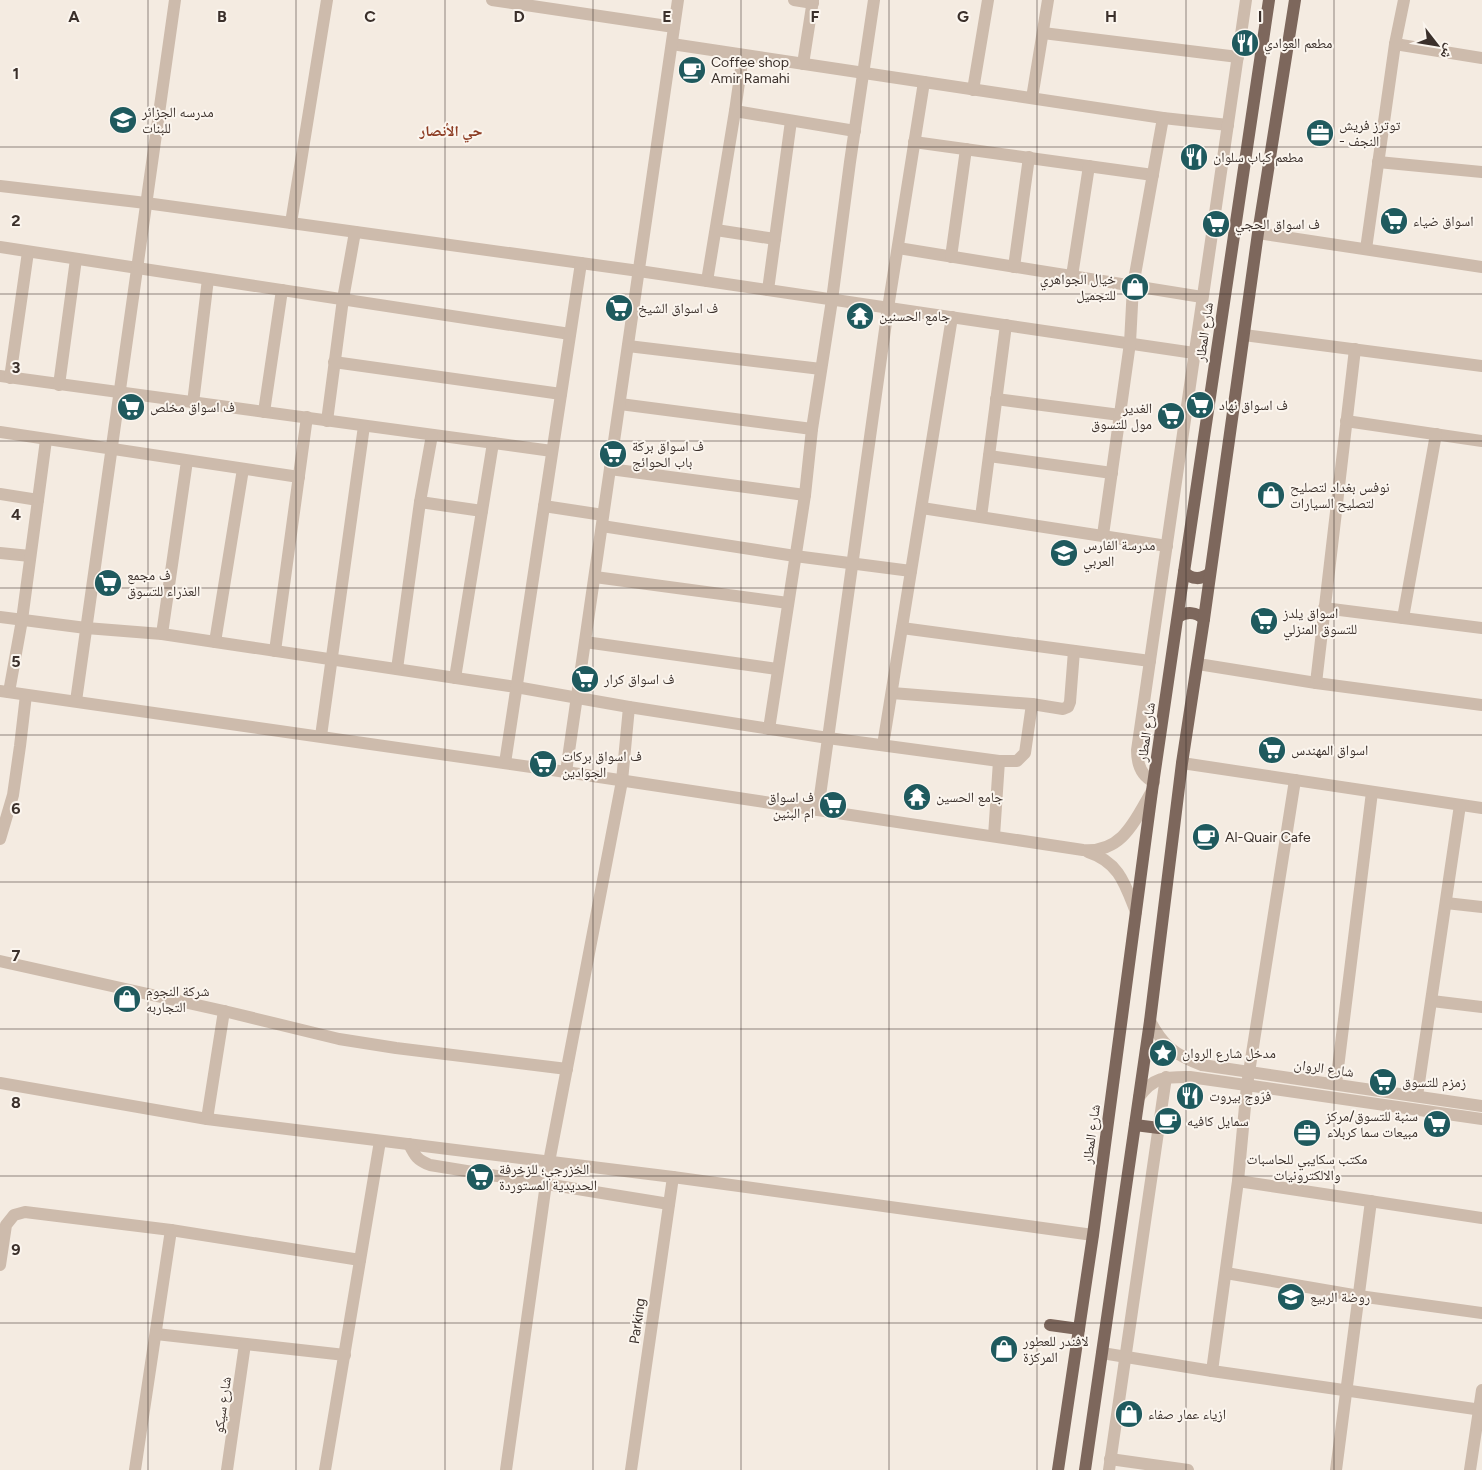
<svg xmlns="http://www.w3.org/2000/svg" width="1482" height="1470" font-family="Figtree,'Noto Naskh Arabic',sans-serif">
<rect width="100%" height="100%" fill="#f4ebe1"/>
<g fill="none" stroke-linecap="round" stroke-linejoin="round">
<g stroke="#cdbbac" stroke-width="12">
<polyline points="492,0 674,27"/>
<polyline points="794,0 813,3"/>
<polyline points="1043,33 1238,57"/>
<polyline points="672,44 1163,118 1228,125"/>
<polyline points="1395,44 1482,58"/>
<polyline points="743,55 735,111 855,131"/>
<polyline points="803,64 813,0"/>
<polyline points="973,90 988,0"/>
<polyline points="1032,98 1048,0"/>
<polyline points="914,142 1153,175"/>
<polyline points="1378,162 1482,172"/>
<polyline points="0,186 146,203 639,271 1194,353"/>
<polyline points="291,223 327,0"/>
<polyline points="716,230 775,239"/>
<polyline points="1258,233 1482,267"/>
<polyline points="0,247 570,334"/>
<polyline points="898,248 1202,297"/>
<polyline points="1366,249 1395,44 1404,0"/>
<polyline points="951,257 966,149"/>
<polyline points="1014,267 1029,157"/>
<polyline points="1072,276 1089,166"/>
<polyline points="707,281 735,111"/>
<polyline points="768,290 791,121"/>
<polyline points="1244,335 1482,366"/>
<polyline points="628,346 821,369"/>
<polyline points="334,362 561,394"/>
<polyline points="0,376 552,451"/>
<polyline points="10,378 28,252"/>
<polyline points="59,385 76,259"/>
<polyline points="996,399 1120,415"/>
<polyline points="193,403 208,279"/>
<polyline points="620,404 812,429"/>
<polyline points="264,412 282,290"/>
<polyline points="327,421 343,299 355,232"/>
<polyline points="1346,421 1482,441"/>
<polyline points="0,432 299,477"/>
<polyline points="989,456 1112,473"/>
<polyline points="610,469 805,495"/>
<polyline points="0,494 38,500"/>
<polyline points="420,502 482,511"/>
<polyline points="544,506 603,515"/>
<polyline points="922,508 1167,546"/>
<polyline points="981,517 1006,325"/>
<polyline points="602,526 795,556 911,571"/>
<polyline points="1103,535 1130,343 1133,286 1163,118"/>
<polyline points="0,553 30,556"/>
<polyline points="595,577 788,603"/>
<polyline points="1324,608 1482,628"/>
<polyline points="0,617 86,628 162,634 516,687 629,707 828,738 999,761 1017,761 1025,753 1032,704"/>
<polyline points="1403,618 1436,434"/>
<polyline points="902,628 1150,661"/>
<polyline points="162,634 187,461"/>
<polyline points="215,642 243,469"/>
<polyline points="585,642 777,669"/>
<polyline points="275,651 307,417"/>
<polyline points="1198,664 1316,683 1482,705"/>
<polyline points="397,669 420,502 432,435"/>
<polyline points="455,678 493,443"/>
<polyline points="1316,683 1355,349"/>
<polyline points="9,692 22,620 46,440"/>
<polyline points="892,693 1032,704 1063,709 1068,707 1070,702 1074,651"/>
<polyline points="76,701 175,0"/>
<polyline points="769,729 805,495 812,429 832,300 850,162 874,0"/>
<polyline points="321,736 364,426"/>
<polyline points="883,745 952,317"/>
<polyline points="505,763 581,263"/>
<polyline points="1182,763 1482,808"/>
<polyline points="566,772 678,0"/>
<polyline points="818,810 888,308 924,82"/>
<polyline points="994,836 999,761"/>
<polyline points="0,839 13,795 20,746 26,695"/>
<polyline points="1446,903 1482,907"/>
<polyline points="0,961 224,1011 339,1039 396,1048 567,1069"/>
<polyline points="1432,1001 1482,1007"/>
<polyline points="0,1083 207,1119 673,1177 1093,1235"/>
<polyline points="1336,1084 1372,792"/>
<polyline points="1417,1096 1460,805"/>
<polyline points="207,1119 224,1011"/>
<path d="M 409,1144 C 415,1156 417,1160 430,1165 L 669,1204"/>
<polyline points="1238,1181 1482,1218"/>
<polyline points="0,1265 6,1225 14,1215 25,1212 171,1230 360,1260"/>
<polyline points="1226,1273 1359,1296 1482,1313"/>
<polyline points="156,1334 345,1355"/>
<polyline points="1102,1353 1212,1371 1482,1410"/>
<polyline points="1212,1371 1238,1181 1247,1085 1295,780"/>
<polyline points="1110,1459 1188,1470"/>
<polyline points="135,1470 171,1230"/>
<polyline points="227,1470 245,1344"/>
<polyline points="325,1470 380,1141"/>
<polyline points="506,1470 549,1162 622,781 629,707"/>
<polyline points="631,1470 673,1177"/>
<polyline points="1336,1470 1371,1201"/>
<polyline points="1470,1470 1482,1390"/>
</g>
<g stroke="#cdbbac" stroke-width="12">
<path d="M 0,691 L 566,772 L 1083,850 C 1123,853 1135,820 1152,791"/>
<path d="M 1154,782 C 1141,776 1137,764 1137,750 L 1246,0"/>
<path d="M 1088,852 C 1119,862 1125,884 1136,912"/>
<path d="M 1150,1021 C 1163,1046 1175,1055 1202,1065 L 1482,1106"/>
<path d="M 1139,1097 C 1154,1076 1166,1077 1190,1077 L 1482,1119"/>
<polyline points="1109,1470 1166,1077"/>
</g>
<g stroke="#7d675c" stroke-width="12">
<path d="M 1184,572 C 1192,580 1201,580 1210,573"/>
<path d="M 1178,617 C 1187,611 1196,612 1204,619"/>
<polyline points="1135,1125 1159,1128"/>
<polyline points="1050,1325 1079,1329"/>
<polyline points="1058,1470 1093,1235 1152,791 1184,572 1269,0"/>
<polyline points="1085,1470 1150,1021 1182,763 1204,619 1258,233 1295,0"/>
</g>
</g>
<path fill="none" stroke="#3b302b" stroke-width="1" stroke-opacity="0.55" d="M 148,0 L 148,1470M 296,0 L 296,1470M 445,0 L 445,1470M 593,0 L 593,1470M 741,0 L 741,1470M 889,0 L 889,1470M 1037,0 L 1037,1470M 1186,0 L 1186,1470M 1334,0 L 1334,1470M 0,147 L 1482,147M 0,294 L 1482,294M 0,441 L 1482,441M 0,588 L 1482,588M 0,735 L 1482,735M 0,882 L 1482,882M 0,1029 L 1482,1029M 0,1176 L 1482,1176M 0,1323 L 1482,1323"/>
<defs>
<symbol id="restaurant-disc" viewBox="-11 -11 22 22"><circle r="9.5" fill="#1f5a5e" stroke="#fbf5ee"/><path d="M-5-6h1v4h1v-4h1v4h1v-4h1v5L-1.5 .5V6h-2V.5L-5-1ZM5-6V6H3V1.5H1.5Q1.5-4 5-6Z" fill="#fff"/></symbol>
<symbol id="cafe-disc" viewBox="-11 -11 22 22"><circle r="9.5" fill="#1f5a5e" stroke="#fbf5ee"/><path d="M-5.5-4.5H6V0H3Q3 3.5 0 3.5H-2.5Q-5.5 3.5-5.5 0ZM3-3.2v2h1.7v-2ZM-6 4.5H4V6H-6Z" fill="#fff"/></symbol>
<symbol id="school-disc" viewBox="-11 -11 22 22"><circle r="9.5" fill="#1f5a5e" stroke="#fbf5ee"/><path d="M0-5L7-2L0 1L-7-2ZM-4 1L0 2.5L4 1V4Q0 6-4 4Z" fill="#fff"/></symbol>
<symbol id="office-disc" viewBox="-11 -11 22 22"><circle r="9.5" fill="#1f5a5e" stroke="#fbf5ee"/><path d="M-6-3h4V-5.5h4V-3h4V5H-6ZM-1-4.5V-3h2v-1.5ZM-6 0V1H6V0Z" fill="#fff"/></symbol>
<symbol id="supermarket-disc" viewBox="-11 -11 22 22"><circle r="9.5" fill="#1f5a5e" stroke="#fbf5ee"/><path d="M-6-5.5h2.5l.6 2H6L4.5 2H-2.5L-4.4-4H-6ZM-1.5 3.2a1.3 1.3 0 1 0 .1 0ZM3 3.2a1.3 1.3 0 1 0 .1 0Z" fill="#fff"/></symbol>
<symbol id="shop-disc" viewBox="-11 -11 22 22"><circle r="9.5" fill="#1f5a5e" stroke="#fbf5ee"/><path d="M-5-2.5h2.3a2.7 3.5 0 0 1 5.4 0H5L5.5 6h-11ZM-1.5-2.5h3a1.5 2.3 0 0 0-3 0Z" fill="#fff"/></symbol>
<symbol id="temple-disc" viewBox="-11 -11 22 22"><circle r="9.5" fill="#1f5a5e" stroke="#fbf5ee"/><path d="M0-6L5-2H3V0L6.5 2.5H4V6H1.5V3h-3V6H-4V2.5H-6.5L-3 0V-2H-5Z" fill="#fff"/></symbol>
<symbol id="sight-disc" viewBox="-11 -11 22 22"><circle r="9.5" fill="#1f5a5e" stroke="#fbf5ee"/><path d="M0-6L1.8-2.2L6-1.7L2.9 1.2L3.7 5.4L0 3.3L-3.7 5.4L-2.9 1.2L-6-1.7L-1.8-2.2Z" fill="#fff"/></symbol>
</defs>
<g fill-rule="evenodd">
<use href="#restaurant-disc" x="1229" y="27" width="32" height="32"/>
<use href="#cafe-disc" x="676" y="54" width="32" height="32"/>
<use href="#school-disc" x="107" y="104" width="32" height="32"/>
<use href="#office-disc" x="1304" y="117" width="32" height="32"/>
<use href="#restaurant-disc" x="1178" y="141" width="32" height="32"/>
<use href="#supermarket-disc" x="1378" y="205" width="32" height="32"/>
<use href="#supermarket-disc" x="1200" y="208" width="32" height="32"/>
<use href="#shop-disc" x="1119" y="271" width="32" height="32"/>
<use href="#supermarket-disc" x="603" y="292" width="32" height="32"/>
<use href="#temple-disc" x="844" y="300" width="32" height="32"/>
<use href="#supermarket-disc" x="1184" y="389" width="32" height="32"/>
<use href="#supermarket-disc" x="115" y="391" width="32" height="32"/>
<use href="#supermarket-disc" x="1155" y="400" width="32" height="32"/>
<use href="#supermarket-disc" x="597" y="438" width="32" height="32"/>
<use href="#shop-disc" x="1255" y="479" width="32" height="32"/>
<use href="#school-disc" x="1048" y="537" width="32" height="32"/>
<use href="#supermarket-disc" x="92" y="567" width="32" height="32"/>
<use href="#supermarket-disc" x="1248" y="605" width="32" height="32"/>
<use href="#supermarket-disc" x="569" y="663" width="32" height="32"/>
<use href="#supermarket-disc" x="1256" y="734" width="32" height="32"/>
<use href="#supermarket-disc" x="527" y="748" width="32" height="32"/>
<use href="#temple-disc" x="901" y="781" width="32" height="32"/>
<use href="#supermarket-disc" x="817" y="789" width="32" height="32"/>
<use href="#cafe-disc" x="1190" y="821" width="32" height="32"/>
<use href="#shop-disc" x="111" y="983" width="32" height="32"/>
<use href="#sight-disc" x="1147" y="1037" width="32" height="32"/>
<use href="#supermarket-disc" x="1367" y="1066" width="32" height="32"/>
<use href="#restaurant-disc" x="1174" y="1080" width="32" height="32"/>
<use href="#cafe-disc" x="1152" y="1105" width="32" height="32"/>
<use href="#supermarket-disc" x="1421" y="1108" width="32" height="32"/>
<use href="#office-disc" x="1291" y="1117" width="32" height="32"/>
<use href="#supermarket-disc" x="464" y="1161" width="32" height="32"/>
<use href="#school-disc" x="1275" y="1281" width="32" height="32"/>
<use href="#shop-disc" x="988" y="1333" width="32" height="32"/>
<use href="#shop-disc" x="1113" y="1398" width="32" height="32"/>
</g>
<g text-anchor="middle" stroke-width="4" stroke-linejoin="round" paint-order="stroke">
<g font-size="14" fill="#3b302b" stroke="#fbf5ee" text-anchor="start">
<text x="1264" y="48">مطعم العوادي</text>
<text x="711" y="67">Coffee shop<tspan x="711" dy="16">Amir Ramahi</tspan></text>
<text x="142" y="117">مدرسه الجزائر<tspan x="142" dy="16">للبنات</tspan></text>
<text x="1339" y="130">توترز فريش<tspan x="1339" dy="16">- النجف</tspan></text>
<text x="1213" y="162">مطعم كباب سلوان</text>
<text x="1413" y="226">اسواق ضياء</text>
<text x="1235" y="229">ف اسواق الحجي</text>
<text x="1116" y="284" text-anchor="end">خيال الجواهري<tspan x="1116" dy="16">للتجميل</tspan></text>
<text x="638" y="313">ف اسواق الشيخ</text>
<text x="879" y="321">جامع الحسنين</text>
<text x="1219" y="410">ف اسواق نهاد</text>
<text x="150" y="412">ف اسواق مخلص</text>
<text x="1152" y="413" text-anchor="end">الغدير<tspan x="1152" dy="16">مول للتسوق</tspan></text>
<text x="632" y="451">ف اسواق بركة<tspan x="632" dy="16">باب الحوائج</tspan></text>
<text x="1290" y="492">نوفس بغداد لتصليح<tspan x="1290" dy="16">لتصليح السيارات</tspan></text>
<text x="1083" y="550">مدرسة الفارس<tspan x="1083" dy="16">العربي</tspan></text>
<text x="127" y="580">ف مجمع<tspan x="127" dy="16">العذراء للتسوق</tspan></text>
<text x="1283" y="618">اسواق يلدز<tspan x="1283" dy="16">للتسوق المنزلي</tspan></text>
<text x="604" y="684">ف اسواق كرار</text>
<text x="1291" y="755">اسواق المهندس</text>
<text x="562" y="761">ف اسواق بركات<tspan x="562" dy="16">الجوادين</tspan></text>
<text x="814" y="802" text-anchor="end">ف اسواق<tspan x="814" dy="16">ام البنين</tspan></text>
<text x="936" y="802">جامع الحسين</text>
<text x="1225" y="842">Al-Quair Cafe</text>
<text x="146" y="996">شركة النجوم<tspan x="146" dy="16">التجاربه</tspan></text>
<text x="1182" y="1058">مدخل شارع الروان</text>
<text x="1402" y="1087">زمزم للتسوق</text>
<text x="1209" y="1101">فرّوج بيروت</text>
<text x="1418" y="1121" text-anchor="end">سنبة للتسوق/مركز<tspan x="1418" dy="16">مبيعات سما كربلاء</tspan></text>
<text x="1187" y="1126">سمايل كافيه</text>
<text x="1307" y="1164" text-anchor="middle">مكتب سكايبي للحاسبات<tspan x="1307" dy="16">والالكترونيات</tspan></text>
<text x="499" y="1174">الخزرجي؛ للزخرفة<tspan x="499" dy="16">الحديدية المستوردة</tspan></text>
<text x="1310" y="1302">روضة الربيع</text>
<text x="1023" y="1346">لافندر للعطور<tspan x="1023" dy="16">المركزة</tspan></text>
<text x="1148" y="1419">ازياء عمار صفاء</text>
</g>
<g font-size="14" fill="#3b302b" stroke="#fbf5ee">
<text transform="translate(1204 332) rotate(-82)" y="5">شارع المطار</text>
<text transform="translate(1146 732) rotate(-82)" y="5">شارع المطار</text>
<text transform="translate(1324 1068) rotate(8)" y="5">شارع الروان</text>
<text transform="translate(1091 1134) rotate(-82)" y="5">شارع المطار</text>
<text transform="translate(637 1321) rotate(-82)" y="5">Parking</text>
<text transform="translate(222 1405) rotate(-82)" y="5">شارع سيكو</text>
</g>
<g font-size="15" font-weight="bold" fill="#8c3b22" stroke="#fbf5ee">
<text x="451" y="136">حي الأنصار</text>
</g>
</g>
<g font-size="16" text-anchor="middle" font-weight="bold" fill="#3b302b" stroke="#fbf5ee" stroke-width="4" stroke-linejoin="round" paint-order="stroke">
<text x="74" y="22">A</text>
<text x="222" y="22">B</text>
<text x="370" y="22">C</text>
<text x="519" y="22">D</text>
<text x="667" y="22">E</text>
<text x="815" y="22">F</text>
<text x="963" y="22">G</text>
<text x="1111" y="22">H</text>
<text x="1260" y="22">I</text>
<text x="16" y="79">1</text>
<text x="16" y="226">2</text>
<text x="16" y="373">3</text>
<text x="16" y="520">4</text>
<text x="16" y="667">5</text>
<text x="16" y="814">6</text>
<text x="16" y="961">7</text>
<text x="16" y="1108">8</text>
<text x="16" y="1255">9</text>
</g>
<g transform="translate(1437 45) rotate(121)" stroke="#fbf5ee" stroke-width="4" paint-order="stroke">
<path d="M0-4L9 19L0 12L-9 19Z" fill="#3b302b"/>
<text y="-8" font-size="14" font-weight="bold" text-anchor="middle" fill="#3b302b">ش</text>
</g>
</svg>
